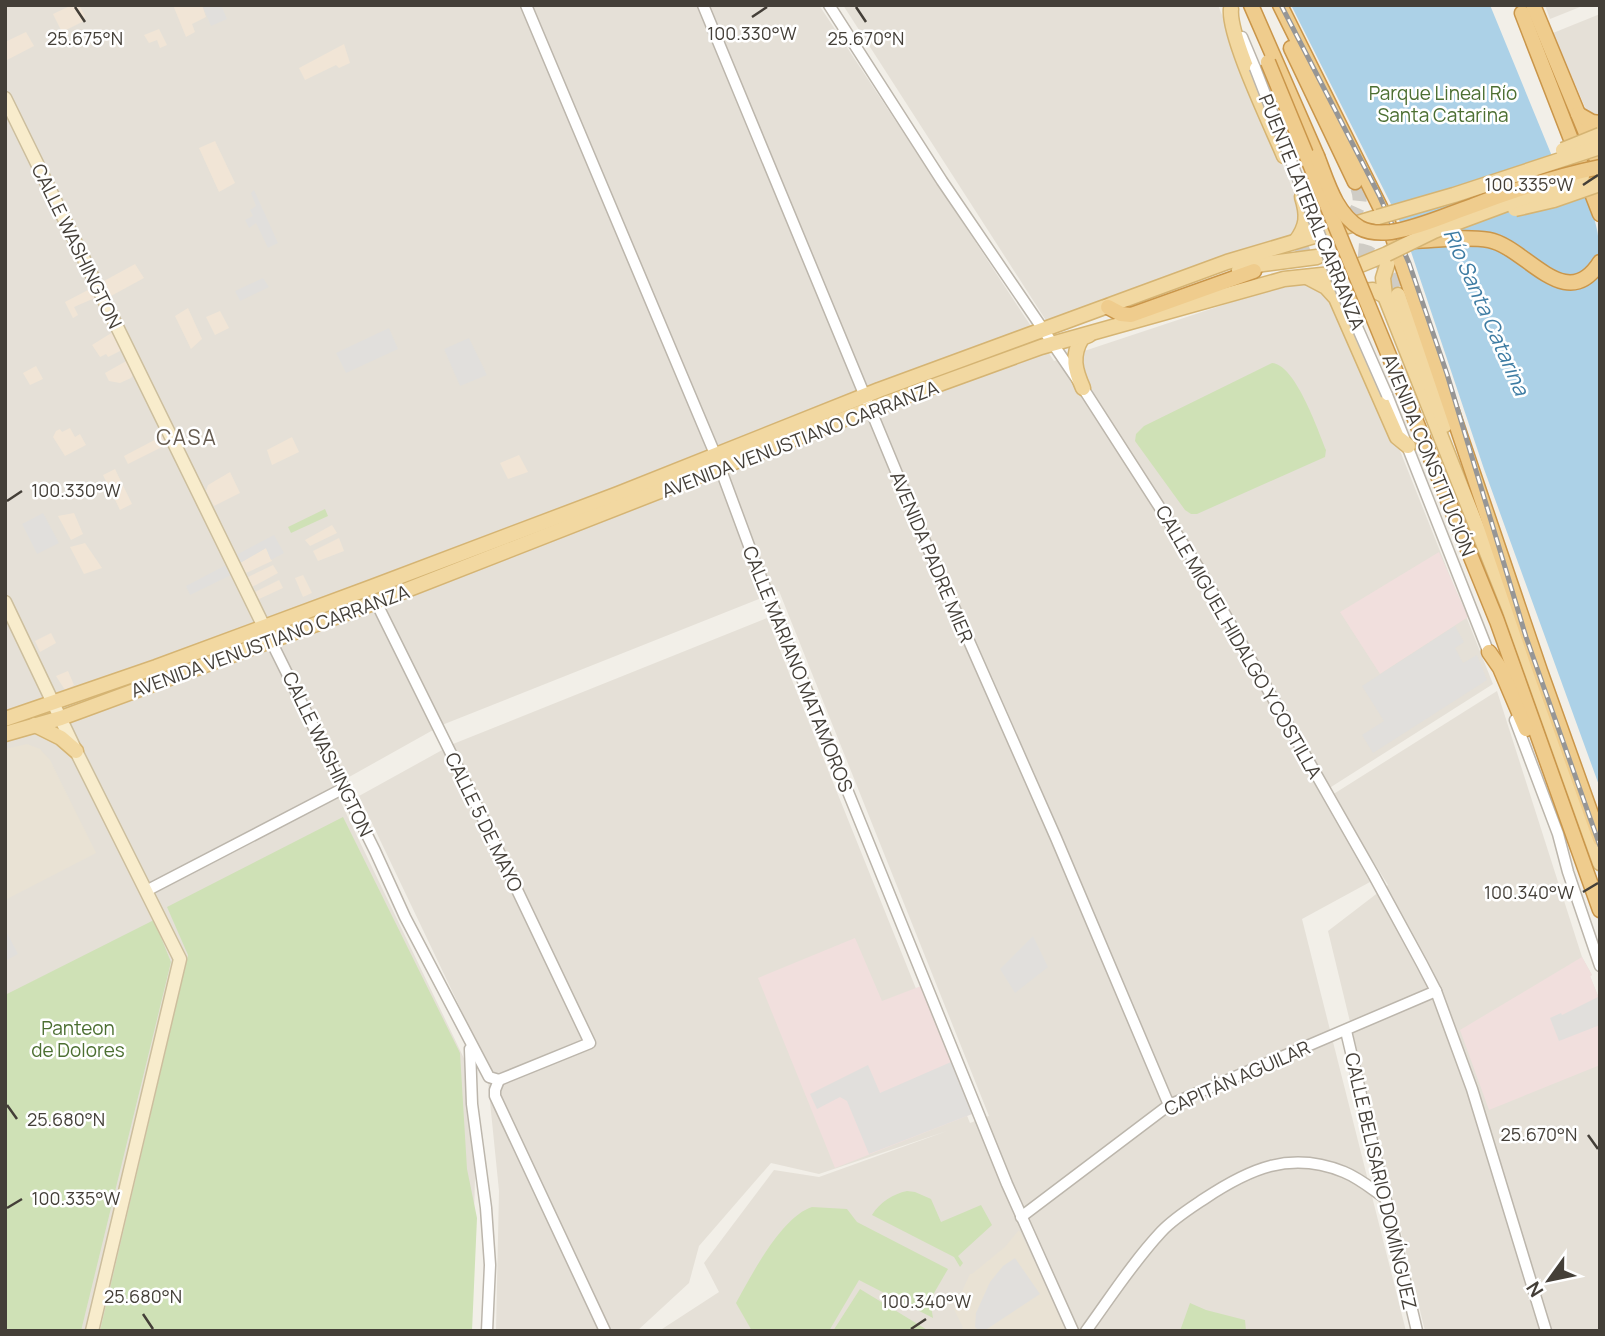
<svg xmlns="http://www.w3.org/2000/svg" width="1605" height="1336" font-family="Manrope,sans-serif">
<rect width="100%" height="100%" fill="#f2efe8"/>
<g fill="#e5e0d7">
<polygon points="5,5 819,5 1054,361 1238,300 1330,275 1493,684 1320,794 1370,882 1302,919 1406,1331 659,1331 719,1292 704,1263 774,1170 819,1177 947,1131 819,1174 771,1163 699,1246 689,1283 637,1331 496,1331 499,1191 486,1062 359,796 453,744 767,618 970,1123 989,1116 779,591 442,725 333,786 471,1073 475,1178 471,1331 5,1331"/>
<polygon points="843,5 1218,5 1302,212 1290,237 1047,322"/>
<polygon points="1545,5 1585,5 1550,19"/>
<polygon points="1600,14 1600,115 1588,114 1553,33"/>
<polygon points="1497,691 1582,957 1592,975 1590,976 1600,1001 1600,1331 1425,1331 1328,931 1388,885 1332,795"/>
</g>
<g fill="#f1e5d6">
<polygon points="72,5 79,5 85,16 82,22 62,32 53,14"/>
<polygon points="173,5 202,5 206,17 192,24 195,32 186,37"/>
<polygon points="159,29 167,45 160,48 157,40 149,43 144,35"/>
<polygon points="26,32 34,46 5,61 5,42"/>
<polygon points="344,44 350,63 339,68 336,65 305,80 299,68"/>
<polygon points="215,141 235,183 219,192 199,148"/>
<polygon points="135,264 144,278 111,296 104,281"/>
<polygon points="88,290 95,291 97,297 74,307 78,315 73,318 65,302"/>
<polygon points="188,308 202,339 191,349 175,316"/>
<polygon points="220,311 229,328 215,335 206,317"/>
<polygon points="113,332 122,350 108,357 106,354 100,357 92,345"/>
<polygon points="128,360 134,373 131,378 120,383 109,381 105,373"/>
<polygon points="36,366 43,379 30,385 23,373"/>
<polygon points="70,428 75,437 80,434 86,445 65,456 53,437 56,431 60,429 62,432"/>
<polygon points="164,435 168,444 128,464 124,456"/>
<polygon points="292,437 299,452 272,465 267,450"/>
<polygon points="519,455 528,472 508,479 500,463"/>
<polygon points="115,469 132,504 120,510 103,475"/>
<polygon points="230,472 240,493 214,506 206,491 208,485"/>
<polygon points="74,513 83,534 71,540 58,516"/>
<polygon points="332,525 337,533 310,546 305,540"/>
<polygon points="339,538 344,551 318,561 313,551"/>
<polygon points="85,543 102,568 84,574 70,547"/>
<polygon points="266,548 272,561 246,573 240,563"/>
<polygon points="273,565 278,573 252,587 248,577"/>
<polygon points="303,575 312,593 303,597 295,578"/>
<polygon points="279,580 283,588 259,599 255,592"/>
<polygon points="51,633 56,643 40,652 35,641"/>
<polygon points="68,671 74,685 65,690 56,676"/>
</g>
<g fill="#e9e2d4">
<polygon points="27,744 40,749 50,760 96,853 5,900 5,749"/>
<polygon points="1019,1230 1069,1331 961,1331 963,1327 954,1309 970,1274 972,1274 1005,1247"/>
</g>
<g fill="#f1dfdd">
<polygon points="1439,552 1468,617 1380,674 1340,612"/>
<polygon points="855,938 882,1001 921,986 972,1114 835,1168 758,978"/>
<polygon points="1582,957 1592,975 1590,976 1600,1001 1600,1065 1489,1110 1460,1030"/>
</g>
<g fill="#cfe1b6">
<path d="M 1272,363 C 1295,364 1318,430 1326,450 L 1325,457 L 1197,514 L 1191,514 L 1185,510 L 1135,441 L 1136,434 L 1144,426 Z"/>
<polygon points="325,509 328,516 291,533 288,527"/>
<polygon points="343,817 460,1053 467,1169 477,1218 472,1331 100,1331 188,955 167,907"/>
<polygon points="154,920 171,962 81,1331 5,1331 5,995"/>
<path d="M 907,1191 L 915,1192 L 931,1199 L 941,1222 L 981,1205 L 992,1225 L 958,1256 L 963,1263 L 960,1267 L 954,1257 L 872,1215 C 880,1202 893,1194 907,1191 Z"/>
<path d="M 812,1207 L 847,1209 L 857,1222 L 948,1269 L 930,1300 L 933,1318 L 859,1280 L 829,1331 L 752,1331 L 736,1303 C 751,1276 781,1217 812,1207 Z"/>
<polygon points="860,1289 929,1331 833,1331"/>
<polygon points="1190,1303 1206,1310 1245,1320 1246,1331 1180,1331"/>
</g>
<g fill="#e1dfdc">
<polygon points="202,5 221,5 227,19 211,26"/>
<polygon points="254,190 278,243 268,248 256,223 249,228 245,220 253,216 250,210 256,206 251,193"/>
<polygon points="263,278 269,287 240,301 235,291"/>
<polygon points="389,328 398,349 346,373 336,353"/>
<polygon points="469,338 487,375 460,386 444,349"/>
<polygon points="43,513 59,543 37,554 22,524"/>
<polygon points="274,535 284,553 271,560 266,548 240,563 236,555"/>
<polygon points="226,565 231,575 190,595 186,586"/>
<polygon points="1455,626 1464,642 1455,648 1463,663 1477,655 1487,680 1373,753 1362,735 1384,721 1362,686"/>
<polygon points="5,929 18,954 5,961"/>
<polygon points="1033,936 1048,967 1015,993 1000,969"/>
<polygon points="1598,997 1600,1025 1559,1041 1550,1018 1561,1013 1562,1015"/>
<polygon points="951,1062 972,1114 869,1154 847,1101 840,1097 817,1109 810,1094 868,1065 880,1093"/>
<polygon points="1015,1258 1040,1294 984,1331 979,1331 975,1327 976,1313 990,1282 1003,1266"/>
</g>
<path fill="#acd1e7" d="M 1291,5 L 1490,5 L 1570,200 L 1586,194 C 1593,214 1605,244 1595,263 L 1600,273 L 1600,788 L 1484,469 L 1403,228 Z"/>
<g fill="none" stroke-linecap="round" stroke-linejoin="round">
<path stroke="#cfccc5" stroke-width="14" stroke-dasharray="14 7" stroke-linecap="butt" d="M 1317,257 C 1366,244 1378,246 1398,295"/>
<path stroke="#cfccc5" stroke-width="14" stroke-dasharray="14 7" stroke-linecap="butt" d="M 1277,261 C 1298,251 1353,228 1359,204 C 1361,196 1358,190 1355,182"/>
<defs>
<g id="tertiary">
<polyline points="526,5 715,454 758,570 1007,1184 1073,1331"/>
<polyline points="703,5 927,546 1056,838 1169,1105"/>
<polyline points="829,5 942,181 1083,388 1198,567 1373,874 1422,964 1436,991 1472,1089 1546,1331"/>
<polyline points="1242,37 1255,68"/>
<polyline points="1387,395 1490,656"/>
<polyline points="376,602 478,808 590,1043 499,1080"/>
<polyline points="271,641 375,851 405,917 489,1077 499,1080"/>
<polyline points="1515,720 1558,834 1568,872 1600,966"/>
<polyline points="146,891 344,788"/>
<polyline points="1346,1031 1417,1331"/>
<polyline points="470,1049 472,1104 486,1208 490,1265 487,1331"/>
<polyline points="499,1080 495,1090 495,1096 605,1331"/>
<polyline points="1021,1217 1169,1105 1436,991"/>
<path d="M 1086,1331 C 1110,1298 1133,1262 1161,1232 C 1173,1219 1189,1209 1204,1199 C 1249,1169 1290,1150 1344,1172 C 1359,1178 1372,1189 1385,1198"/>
</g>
<g id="secondary">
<polyline points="5,98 268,635"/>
<polyline points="5,602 76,751 180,959 92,1331"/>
</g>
<g id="primary">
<path d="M 1231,9 C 1228,36 1272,127 1284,156"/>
<path d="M 1296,241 C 1307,226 1308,216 1302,197"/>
<polyline points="1389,259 1383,278 1385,296 1509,608 1600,863"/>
<polyline points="1239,270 1263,264 1317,257"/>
<polyline points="1307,277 1326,287 1336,298 1397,437 1408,446"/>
<polyline points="1398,295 1445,425"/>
<polyline points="1348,319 1351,303 1362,291 1373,290 1385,296"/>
<path d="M 1083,388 C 1075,370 1071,356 1082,338 L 1089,335"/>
<polyline points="5,719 156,667 372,587 618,494 879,390 1227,262 1378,217"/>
<polyline points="35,725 61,738 76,751"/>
<polyline points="5,734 61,718 376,602 862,412 1041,347 1284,279 1341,273 1387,254"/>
</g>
<g id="trunk">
<polyline points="1251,5 1317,156"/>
<polyline points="1280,5 1388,223 1540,671 1600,839"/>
<polyline points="1533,5 1600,167"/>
<polyline points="1522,13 1600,214"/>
<polyline points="1291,48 1355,182"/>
<polyline points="1578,114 1592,122 1600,123"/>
<path d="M 1414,241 C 1438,240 1465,236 1489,240 C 1526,247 1566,316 1600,262"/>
<polyline points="1108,307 1121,314 1131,315 1254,271"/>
<polyline points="1404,392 1497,621 1600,910"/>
<polyline points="1489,652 1500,668 1526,729"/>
</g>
</defs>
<use href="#tertiary" stroke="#bcb6ac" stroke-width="13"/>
<use href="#secondary" stroke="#ccbe9d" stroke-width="15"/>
<use href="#primary" stroke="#d5b473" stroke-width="17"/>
<use href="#trunk" stroke="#ca964a" stroke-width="17"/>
<use href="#tertiary" stroke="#fff" stroke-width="10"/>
<use href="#secondary" stroke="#f8eccc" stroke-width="12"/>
<use href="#primary" stroke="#f2d8a1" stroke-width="14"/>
<use href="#trunk" stroke="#efcc8d" stroke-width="14"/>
<defs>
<polyline id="rail" points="1281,5 1379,195 1409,263 1447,374 1526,637 1600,846"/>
</defs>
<use href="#rail" stroke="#969696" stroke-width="5"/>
<use href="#rail" stroke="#fff" stroke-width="2.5" stroke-dasharray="8" stroke-linecap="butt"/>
<defs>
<polyline id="tertiary-bridge" points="1255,68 1343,295 1387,395"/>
<g id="primary-bridge">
<polyline points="1563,150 1600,135"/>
<polyline points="1515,209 1554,200 1600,184"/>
<polyline points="1378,217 1454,195 1600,147"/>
<polyline points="1387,254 1434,231 1582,176"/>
</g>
<g id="trunk-bridge">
<polyline points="1268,62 1404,392"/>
<path d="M 1317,156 C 1327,181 1335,213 1360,228 C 1369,233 1381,233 1391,232 C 1418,228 1446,215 1472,206 C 1514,190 1556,176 1600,167"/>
</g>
</defs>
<use href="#tertiary-bridge" stroke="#bcb6ac" stroke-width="13" stroke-linecap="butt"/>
<use href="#primary-bridge" stroke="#d5b473" stroke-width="17" stroke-linecap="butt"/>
<use href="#trunk-bridge" stroke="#ca964a" stroke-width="17" stroke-linecap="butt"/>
<use href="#tertiary-bridge" stroke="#fff" stroke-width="10"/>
<use href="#primary-bridge" stroke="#f2d8a1" stroke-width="14"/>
<use href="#trunk-bridge" stroke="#efcc8d" stroke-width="14"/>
</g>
<path fill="none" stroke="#443f38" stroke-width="2.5" d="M 75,7 L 85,22M 856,7 L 866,22M 752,17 L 767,7M 1583,185 L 1598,175M 7,501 L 22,491M 1583,892 L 1598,883M 7,1105 L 17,1119M 1588,1135 L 1598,1149M 7,1208 L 22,1199M 143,1314 L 153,1329M 911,1329 L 926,1319"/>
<g text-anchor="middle" stroke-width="5" stroke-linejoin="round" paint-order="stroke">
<g font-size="19" fill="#4c6f32" stroke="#fff">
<text x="1443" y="100">Parque Lineal Río<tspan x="1443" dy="22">Santa Catarina</tspan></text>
<text x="78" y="1035">Panteon<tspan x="78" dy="22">de Dolores</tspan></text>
</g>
<g font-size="19" fill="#443f38" stroke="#fff">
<text transform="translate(1312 212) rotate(68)" y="7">PUENTE LATERAL CARRANZA</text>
<text transform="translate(77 246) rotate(64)" y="7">CALLE WASHINGTON</text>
<text transform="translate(800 439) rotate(-21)" y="7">AVENIDA VENUSTIANO CARRANZA</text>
<text transform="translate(1429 455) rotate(68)" y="7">AVENIDA CONSTITUCIÓN</text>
<text transform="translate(932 557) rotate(67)" y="7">AVENIDA PADRE MIER</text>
<text transform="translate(270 641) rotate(-20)" y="7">AVENIDA VENUSTIANO CARRANZA</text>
<text transform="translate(1239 642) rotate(60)" y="7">CALLE MIGUEL HIDALGO Y COSTILLA</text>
<text transform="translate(798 669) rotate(68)" y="7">CALLE MARIANO MATAMOROS</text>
<text transform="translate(328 754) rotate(64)" y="7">CALLE WASHINGTON</text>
<text transform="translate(484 822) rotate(64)" y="7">CALLE 5 DE MAYO</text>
<text transform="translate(1237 1078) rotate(-24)" y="7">CAPITÁN AGUILAR</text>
<text transform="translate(1381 1181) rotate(77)" y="7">CALLE BELISARIO DOMÍNGUEZ</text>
</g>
<g font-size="21" font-style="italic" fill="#3e7ca3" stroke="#fff">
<text transform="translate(1486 312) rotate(66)" y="7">Río Santa Catarina</text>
</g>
<g font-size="21" letter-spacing="2" fill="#665c50" stroke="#fff">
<text x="187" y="445">CASA</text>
</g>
</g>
<g font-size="18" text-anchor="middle" fill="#443f38" stroke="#fff" stroke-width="5" stroke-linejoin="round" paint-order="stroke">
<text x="752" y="40">100.330°W</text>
<text x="85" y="45">25.675°N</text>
<text x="866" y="45">25.670°N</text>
<text x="1529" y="191">100.335°W</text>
<text x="76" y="497">100.330°W</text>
<text x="1529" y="899">100.340°W</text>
<text x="66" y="1126">25.680°N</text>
<text x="1539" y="1141">25.670°N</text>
<text x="76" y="1205">100.335°W</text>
<text x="143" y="1303">25.680°N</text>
<text x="926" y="1308">100.340°W</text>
</g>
<rect width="1605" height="1336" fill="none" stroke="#443f38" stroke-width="14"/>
<g transform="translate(1549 1280) rotate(237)" stroke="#ffffff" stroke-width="5" paint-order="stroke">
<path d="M0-5L12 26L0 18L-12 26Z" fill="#443f38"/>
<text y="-10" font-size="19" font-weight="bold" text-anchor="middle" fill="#443f38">N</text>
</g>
</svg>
